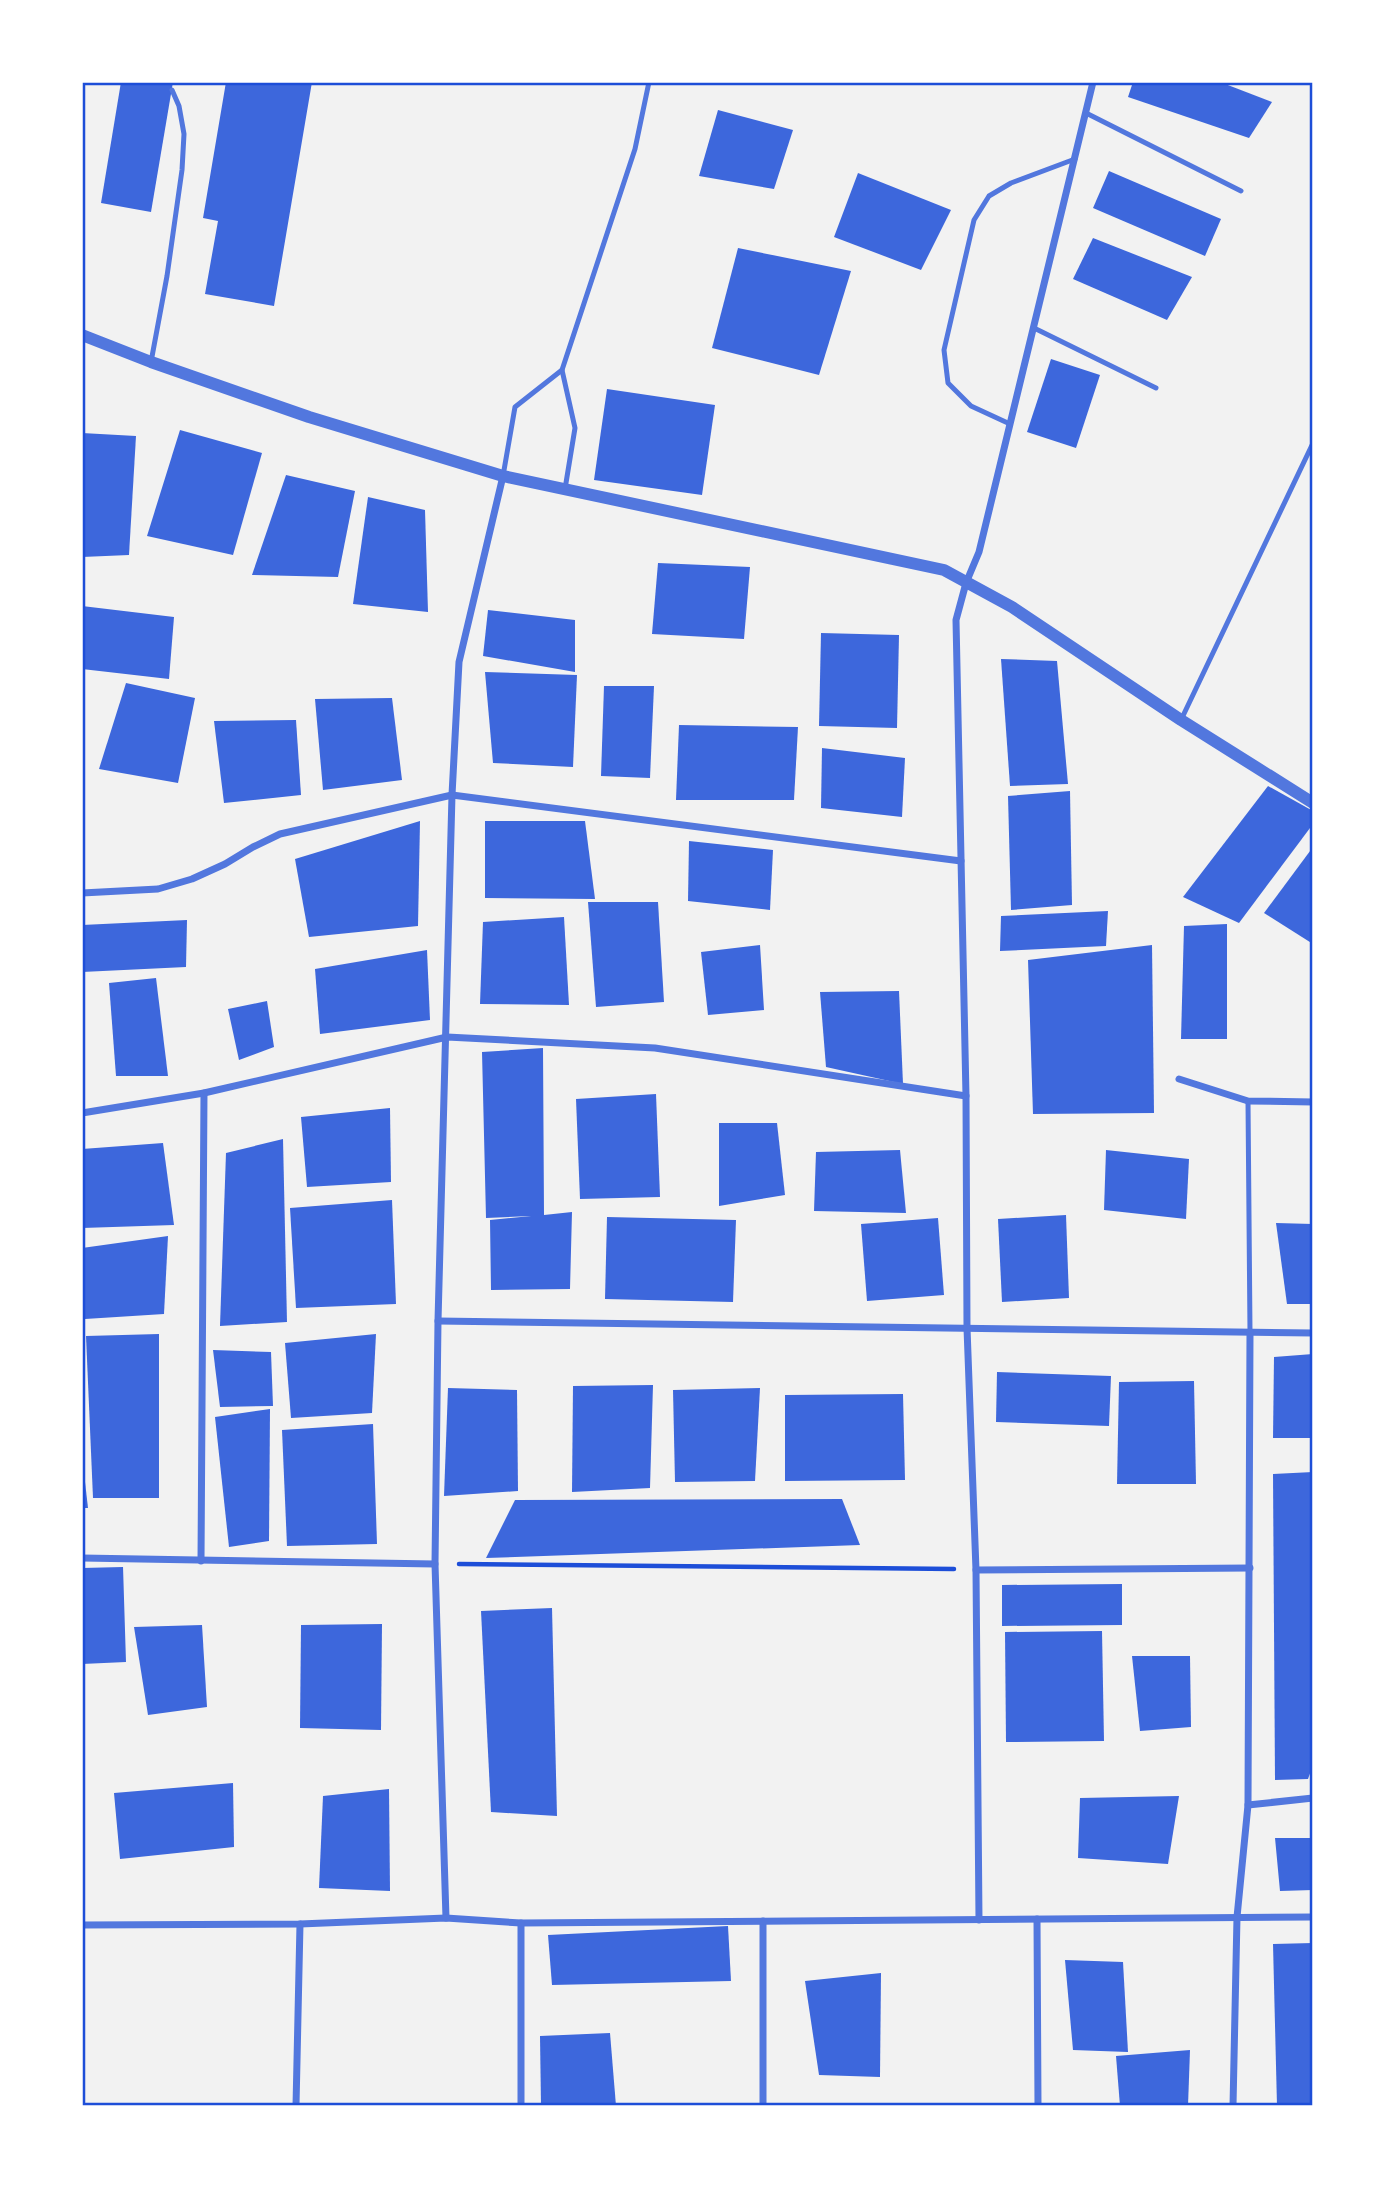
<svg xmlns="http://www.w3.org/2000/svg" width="1395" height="2188" font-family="Barlow,sans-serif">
<rect width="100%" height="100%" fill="#f2f2f2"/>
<g fill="#3d67dc">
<polygon points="121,82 173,82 151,212 101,203"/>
<polygon points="226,82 312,82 274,306 205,294 218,221 203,218"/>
<polygon points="1133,82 1220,82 1272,102 1249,138 1128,97"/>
<polygon points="718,110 793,130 774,189 699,176"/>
<polygon points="1109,171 1221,219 1205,256 1093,208"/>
<polygon points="858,173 951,210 921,270 834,237"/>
<polygon points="1093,238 1192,277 1167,320 1073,279"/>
<polygon points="738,248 851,271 819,375 712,348"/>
<polygon points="1051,359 1100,375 1076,448 1027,432"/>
<polygon points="607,389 715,405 702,495 594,480"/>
<polygon points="180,430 262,453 233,555 147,536"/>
<polygon points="82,433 136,436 129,555 82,557"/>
<polygon points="286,475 355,491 338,577 252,575"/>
<polygon points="368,497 425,510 428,612 353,604"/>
<polygon points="658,563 750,567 744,639 652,634"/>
<polygon points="82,606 174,617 169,679 82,669"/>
<polygon points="488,610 575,620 575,672 483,656"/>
<polygon points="821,633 899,635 897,728 819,726"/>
<polygon points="1001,659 1057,661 1068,784 1010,786"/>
<polygon points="485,672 577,675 573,767 493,763"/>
<polygon points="126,683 195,698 178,783 99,769"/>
<polygon points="604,686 654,686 650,778 601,776"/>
<polygon points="392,698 402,780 323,790 315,699"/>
<polygon points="296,720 301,795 224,803 214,721"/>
<polygon points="679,725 798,727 794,800 676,800"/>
<polygon points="822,748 905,758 902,817 821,808"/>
<polygon points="1268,786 1313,811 1313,824 1239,923 1183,897"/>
<polygon points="1070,791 1072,905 1011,910 1008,796"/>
<polygon points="420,821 418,926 309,937 295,859"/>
<polygon points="485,821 585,821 595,899 485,898"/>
<polygon points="689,841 773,850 770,910 688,901"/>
<polygon points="1313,847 1313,944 1264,913"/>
<polygon points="588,902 658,902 664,1002 596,1007"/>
<polygon points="1108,911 1106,946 1000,951 1001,916"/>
<polygon points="564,917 569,1005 480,1004 483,922"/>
<polygon points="187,920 186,967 82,972 82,925"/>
<polygon points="1227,924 1227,1039 1181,1039 1184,926"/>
<polygon points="760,945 764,1010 708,1015 701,952"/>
<polygon points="1152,945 1154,1113 1033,1114 1028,960"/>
<polygon points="427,950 430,1020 320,1034 315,969"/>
<polygon points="156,978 168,1076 116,1076 109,983"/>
<polygon points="899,991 903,1084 826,1067 820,992"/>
<polygon points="267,1001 274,1047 239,1060 228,1009"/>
<polygon points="543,1048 544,1215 572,1212 570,1289 491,1290 490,1220 531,1216 486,1218 482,1052"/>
<polygon points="656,1094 660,1197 580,1199 576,1099"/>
<polygon points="390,1108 391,1182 307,1187 301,1117"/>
<polygon points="719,1123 777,1123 785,1195 719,1206"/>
<polygon points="283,1139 287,1322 220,1326 226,1153"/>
<polygon points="163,1143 174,1225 82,1228 82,1149"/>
<polygon points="900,1150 906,1213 814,1211 816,1152"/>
<polygon points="1106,1150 1189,1159 1186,1219 1104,1210"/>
<polygon points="392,1200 396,1304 296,1308 290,1208"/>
<polygon points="1066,1215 1069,1298 1002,1302 998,1219"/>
<polygon points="607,1217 736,1220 733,1302 605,1299"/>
<polygon points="938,1218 944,1295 867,1301 861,1224"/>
<polygon points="1276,1223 1313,1224 1313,1304 1287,1304"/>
<polygon points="168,1236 164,1314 85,1319 82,1248"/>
<polygon points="159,1334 159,1498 93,1498 86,1336"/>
<polygon points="376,1334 372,1413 291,1418 285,1343"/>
<polygon points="213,1350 271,1352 273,1406 220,1407"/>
<polygon points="1313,1354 1313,1438 1273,1438 1274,1357"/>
<polygon points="997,1372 1111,1376 1109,1426 996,1422"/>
<polygon points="1194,1381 1196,1484 1117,1484 1119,1382"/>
<polygon points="653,1385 650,1488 572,1492 573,1386"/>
<polygon points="448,1388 517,1390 518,1491 444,1496"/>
<polygon points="760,1388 755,1481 675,1482 673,1390"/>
<polygon points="903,1394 905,1480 785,1481 785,1395"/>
<polygon points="270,1409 269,1541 229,1547 215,1417"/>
<polygon points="373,1424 377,1544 287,1546 282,1430"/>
<polygon points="1313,1472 1313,1765 1308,1779 1275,1780 1273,1474"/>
<polygon points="82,1473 84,1473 88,1508 82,1508"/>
<polygon points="842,1499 860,1545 486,1558 515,1500"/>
<polygon points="123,1567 126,1662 82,1664 82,1568"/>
<polygon points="1122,1584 1122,1625 1002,1626 1002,1585"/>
<polygon points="552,1608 557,1816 491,1812 481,1611"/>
<polygon points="382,1624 381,1730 300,1728 301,1625"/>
<polygon points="202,1625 207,1707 148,1715 134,1627"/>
<polygon points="1102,1631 1104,1741 1006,1742 1005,1632"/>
<polygon points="1132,1656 1190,1656 1191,1727 1140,1731"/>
<polygon points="233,1783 234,1847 120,1859 114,1793"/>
<polygon points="389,1789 390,1891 319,1888 323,1796"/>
<polygon points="1179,1796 1168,1864 1078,1858 1080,1798"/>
<polygon points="1275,1838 1313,1838 1313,1890 1280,1891"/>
<polygon points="728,1926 731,1981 552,1985 548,1935"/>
<polygon points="1313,1943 1313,2106 1277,2106 1273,1944"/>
<polygon points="1065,1960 1123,1962 1128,2052 1073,2050"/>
<polygon points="881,1973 880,2077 819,2075 805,1981"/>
<polygon points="610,2033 616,2106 541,2106 540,2036"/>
<polygon points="1190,2050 1188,2106 1120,2106 1116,2056"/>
</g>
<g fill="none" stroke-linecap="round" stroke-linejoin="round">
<polyline stroke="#1d4ed8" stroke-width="4.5" points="459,1564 954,1569"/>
<g stroke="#5277de" stroke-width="5">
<polyline points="1086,113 1241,191"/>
<polyline points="1034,328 1156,388"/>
<polyline points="151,362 167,276 182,170 184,134 179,106 172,90"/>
<polyline points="1010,424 971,406 948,383 944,350 974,220 989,196 1011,183 1075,159"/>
<polyline points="503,476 515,407 562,370"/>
<polyline points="565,489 575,428 562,370 635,149 649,82"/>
<polyline points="1181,720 1313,443"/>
<polyline points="1248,1101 1250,1332"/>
</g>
<g stroke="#5277de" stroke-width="7">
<polyline points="82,893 158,889 192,879 225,864 253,847 280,834 452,795 961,861"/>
<polyline points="1179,1079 1248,1101 1313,1102"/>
<polyline points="82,1113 204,1093 447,1037 655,1048 966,1096"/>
<polyline points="438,1321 1313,1333"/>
<polyline points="82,1558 435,1564"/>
<polyline points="201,1561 204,1093"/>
<polyline points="976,1570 1250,1568"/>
<polyline points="1248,1805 1313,1798"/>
<polyline points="446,1918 435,1564 438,1321 452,795 459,662 503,476"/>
<polyline points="1037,1919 1038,2106"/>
<polyline points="979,1920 976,1570 967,1328 966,1096 956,620 966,583 979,552 1093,82"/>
<polyline points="763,1921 763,2106"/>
<polyline points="82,1925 300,1924 446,1918 521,1923 1313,1917"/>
<polyline points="296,2106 300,1924"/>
<polyline points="521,2106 521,1923"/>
<polyline points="1233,2106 1237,1917 1248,1805 1250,1332"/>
</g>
<polyline stroke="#5277de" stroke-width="12" points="82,335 151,362 309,417 503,476 944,570 1012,607 1181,720 1313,803"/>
</g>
<rect width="1395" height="2188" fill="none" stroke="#ffffff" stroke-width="168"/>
<rect x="84" y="84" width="1227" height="2020" fill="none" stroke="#1d4ed8" stroke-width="2.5"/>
</svg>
